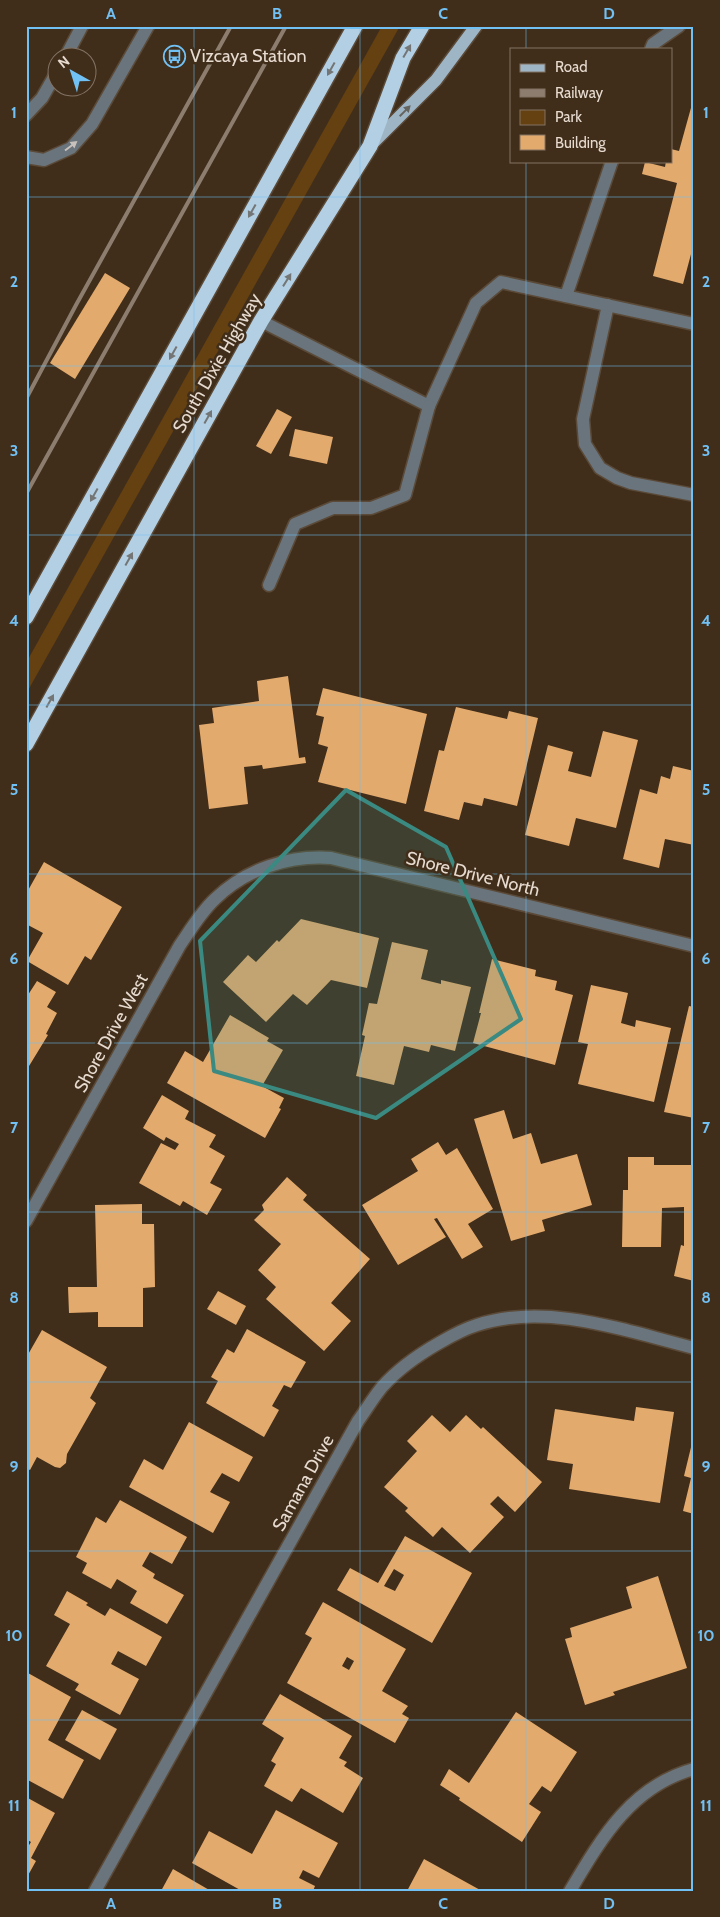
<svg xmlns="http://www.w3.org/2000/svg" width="720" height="1917" font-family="Cabin,sans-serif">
<rect width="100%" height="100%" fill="#402e1b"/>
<polygon fill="#654011" points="382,26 400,26 26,694 26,663"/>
<g fill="#e3aa6d" fill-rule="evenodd">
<polygon points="694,97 694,243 683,284 653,276 677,183 642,174 645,162 665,167 666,161 671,161 671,149 679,151"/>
<polygon points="105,273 130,288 75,379 50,363"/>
<polygon points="277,409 292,417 271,454 256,446"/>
<polygon points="295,429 333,437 327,464 289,456"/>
<polygon points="288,676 299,758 305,757 306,763 263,769 262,765 244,767 248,804 209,809 199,725 214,723 212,708 259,701 257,681"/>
<polygon points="323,688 427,714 406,804 318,782 328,747 318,744 324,717 316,715"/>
<polygon points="456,707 507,719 509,711 538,718 517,806 484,798 482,806 464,802 459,820 424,811 439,750 444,751"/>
<polygon points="603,731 638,740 616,828 576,818 569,846 525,835 548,745 573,752 568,771 591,777"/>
<polygon points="673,766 694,771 694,845 665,839 659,868 623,859 640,789 657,794 661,776 670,779"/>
<polygon points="44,862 122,907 91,960 85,956 68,985 27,961 43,933 26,924 26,894"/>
<polygon points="301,919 379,938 367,988 331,980 307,1005 293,994 266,1022 223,982 248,955 256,962 277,940 279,942"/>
<polygon points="392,942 428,950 421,979 441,984 441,980 471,987 455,1051 431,1045 429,1052 404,1046 394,1085 356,1076 365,1036 362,1035 369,1003 377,1004"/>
<polygon points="492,959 536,970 535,976 557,981 555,990 573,995 555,1065 473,1043 481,1013 479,1013"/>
<polygon points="37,981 56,992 47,1007 57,1013 46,1034 48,1035 26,1071 26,998"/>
<polygon points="591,985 628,993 621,1023 635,1027 636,1020 671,1028 654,1102 578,1084 588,1044 578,1042"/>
<polygon points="689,1006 694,1007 694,1118 664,1112"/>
<polygon points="230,1015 269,1038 267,1041 283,1050 262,1086 284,1098 279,1108 281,1109 265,1138 167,1083 185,1051 203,1062"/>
<polygon points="162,1095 189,1111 185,1119 216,1135 209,1147 225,1156 210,1183 222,1189 207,1215 183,1201 180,1206 139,1183 161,1143 175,1150 179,1144 166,1137 164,1141 143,1128"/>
<polygon points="504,1110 513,1139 531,1133 541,1164 577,1154 592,1205 542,1220 545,1231 511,1241 474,1119"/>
<polygon points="438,1142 446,1155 457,1148 493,1209 468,1224 483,1247 462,1259 437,1218 434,1219 446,1237 398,1265 362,1205 418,1171 411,1159"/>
<polygon points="628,1157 654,1157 654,1165 694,1165 694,1281 674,1276 681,1245 684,1246 684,1207 662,1208 661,1247 622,1247 623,1190 628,1190"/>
<polygon points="287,1177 307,1195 303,1200 370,1259 331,1303 351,1321 324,1351 266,1299 276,1287 258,1270 281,1244 254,1220 264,1210 262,1205"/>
<polygon points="142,1204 142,1224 154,1224 155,1287 143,1288 143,1327 98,1327 98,1312 69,1313 68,1287 97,1287 95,1205"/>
<polygon points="218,1291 246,1306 236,1325 207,1309"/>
<polygon points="247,1329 306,1362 291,1388 284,1385 272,1406 279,1410 264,1437 206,1403 218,1381 211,1377 227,1349 234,1353"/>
<polygon points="42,1330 107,1367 90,1398 96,1403 67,1454 66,1463 60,1468 55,1467 37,1457 30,1470 26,1468 26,1358"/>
<polygon points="636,1407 674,1412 660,1503 569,1489 573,1464 547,1460 555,1409 634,1421"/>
<polygon points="432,1415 450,1432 466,1415 481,1429 483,1427 542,1482 515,1512 498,1496 490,1504 504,1517 470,1553 442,1527 433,1537 405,1511 408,1508 384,1487 417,1451 407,1441"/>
<polygon points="189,1422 253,1457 239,1482 222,1473 210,1492 230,1502 213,1533 129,1487 144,1459 163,1470"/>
<polygon points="693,1439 694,1439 694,1514 683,1511 691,1478 684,1476"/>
<polygon points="120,1500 187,1537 172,1564 150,1552 142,1566 155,1574 153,1578 184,1595 167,1624 130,1603 137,1591 117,1579 111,1589 82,1573 87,1563 76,1557 96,1517 106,1523"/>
<path d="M 405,1536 L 472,1573 L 432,1643 L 337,1590 L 350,1568 L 378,1583 ZM 394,1569 L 404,1575 L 395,1591 L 384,1586 Z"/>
<polygon points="658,1576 687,1668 613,1692 615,1695 585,1705 565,1639 572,1637 570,1628 632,1608 626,1587"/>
<polygon points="67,1591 88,1603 86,1605 105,1616 110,1608 162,1637 146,1666 118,1651 111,1664 139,1679 120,1715 75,1690 79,1684 46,1666 70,1624 54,1615"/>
<path d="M 323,1602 L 406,1649 L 382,1691 L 408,1706 L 402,1714 L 409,1718 L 395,1743 L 287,1683 L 312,1638 L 305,1634 ZM 347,1657 L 354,1661 L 349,1670 L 342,1666 Z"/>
<polygon points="28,1673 71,1697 48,1740 84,1760 63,1799 26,1779 26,1676"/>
<polygon points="280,1694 352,1736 339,1758 347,1762 344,1766 363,1778 343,1813 301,1788 292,1802 264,1786 276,1764 271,1761 284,1738 262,1724"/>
<polygon points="82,1710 117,1729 100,1760 65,1740"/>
<polygon points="516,1712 577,1752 551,1792 542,1786 529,1804 541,1812 522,1842 459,1800 460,1798 440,1785 449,1769 469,1783"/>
<polygon points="26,1797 55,1813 31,1858 36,1861 26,1879 26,1850 31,1842 26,1839"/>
<polygon points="276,1810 338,1843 319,1878 303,1870 299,1878 315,1886 313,1891 242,1891 192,1863 209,1831 252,1854"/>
<polygon points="424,1859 482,1891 407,1891"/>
<polygon points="173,1869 211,1891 161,1891"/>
</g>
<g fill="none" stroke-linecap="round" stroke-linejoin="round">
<defs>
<g id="minor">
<polyline points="651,49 653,44 679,26"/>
<polyline points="65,58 82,26"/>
<polyline points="26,115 42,98 58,70"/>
<polyline points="26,157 44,160 71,148 92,124 148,26"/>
<polyline points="566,296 612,161"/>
<polyline points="608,305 583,419 585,444 600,468 617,478 631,483 694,495"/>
<polyline points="261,321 429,406 476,303 501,282 694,324"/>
<polyline points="269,585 295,524 333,508 371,508 405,495 429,406"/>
<path d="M 26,1221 L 180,945 C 191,929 201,912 215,899 C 246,869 289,855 331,858 L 694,946"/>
<path d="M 95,1891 L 358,1421 C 366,1410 373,1398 382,1387 C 398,1369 418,1355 439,1343 C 451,1336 464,1329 477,1325 C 547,1302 626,1331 694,1348"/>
<path d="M 570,1891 C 601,1839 631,1786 694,1769"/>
</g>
<polyline id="major" points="372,144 436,80 476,26"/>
<g id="highway">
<polyline points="26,617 355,26"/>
<polyline points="26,744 261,321 370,146 403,58 422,26"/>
</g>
</defs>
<use href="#minor" stroke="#5b4a38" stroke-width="15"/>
<use href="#major" stroke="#5b4a38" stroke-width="15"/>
<use href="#highway" stroke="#5b4a38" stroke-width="18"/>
<use href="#minor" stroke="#69747c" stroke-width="12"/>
<use href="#major" stroke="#9eb5c5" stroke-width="12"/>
<use href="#highway" stroke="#b3cfe3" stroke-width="15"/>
<g stroke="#8c7d6e" stroke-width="4">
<polyline points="26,399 76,305 231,26"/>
<polyline points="26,494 286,26"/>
</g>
</g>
<defs><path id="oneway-solid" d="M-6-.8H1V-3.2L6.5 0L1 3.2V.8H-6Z" transform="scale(1.25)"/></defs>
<g fill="#747675">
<use href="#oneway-solid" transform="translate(407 51) rotate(-60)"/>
<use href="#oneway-solid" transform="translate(331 69) rotate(119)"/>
<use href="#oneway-solid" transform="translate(252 211) rotate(119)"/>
<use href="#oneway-solid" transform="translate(287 280) rotate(-58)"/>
<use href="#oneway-solid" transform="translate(173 353) rotate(119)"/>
<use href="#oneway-solid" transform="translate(208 417) rotate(-61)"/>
<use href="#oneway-solid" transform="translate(94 495) rotate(119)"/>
<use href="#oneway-solid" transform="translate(129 559) rotate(-61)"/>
<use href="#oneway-solid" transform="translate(50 701) rotate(-61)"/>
</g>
<use fill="#66645f" href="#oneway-solid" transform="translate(405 111) rotate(-45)"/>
<use fill="#c8c1bb" href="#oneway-solid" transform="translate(71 146) rotate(-37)"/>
<path fill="#3a8a82" fill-opacity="0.2" stroke="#3a8a82" stroke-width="4" stroke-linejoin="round" d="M 346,790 L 446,847 L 521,1019 L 376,1118 L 214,1071 L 200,941 Z"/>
<path fill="none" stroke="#71c1f5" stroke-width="1" stroke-opacity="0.55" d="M 194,26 L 194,1891M 360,26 L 360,1891M 526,26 L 526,49M 526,161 L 526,1891M 26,197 L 694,197M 26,366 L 694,366M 26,535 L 694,535M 26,705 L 694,705M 26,874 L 694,874M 26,1043 L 694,1043M 26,1212 L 694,1212M 26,1382 L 694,1382M 26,1551 L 694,1551M 26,1720 L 694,1720"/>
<defs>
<symbol id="bus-ring" viewBox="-11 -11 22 22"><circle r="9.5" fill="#402e1b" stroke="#71c1f5" stroke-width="1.5"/><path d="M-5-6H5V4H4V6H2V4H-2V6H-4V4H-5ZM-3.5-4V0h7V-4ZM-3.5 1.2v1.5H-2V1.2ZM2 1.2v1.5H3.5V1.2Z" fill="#71c1f5"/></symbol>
</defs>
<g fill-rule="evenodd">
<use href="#bus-ring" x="162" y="44" width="25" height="25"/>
</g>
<g text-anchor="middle" stroke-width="5" stroke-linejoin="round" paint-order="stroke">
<g font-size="18" fill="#e7dbd0" stroke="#402e1b" text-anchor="start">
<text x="190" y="62">Vizcaya Station</text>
</g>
<g font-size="18" fill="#e7dbd0" stroke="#402e1b">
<text transform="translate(217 363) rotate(-60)" y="6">South Dixie Highway</text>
<text transform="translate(473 874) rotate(14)" y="6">Shore Drive North</text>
<text transform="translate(111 1033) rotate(-61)" y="6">Shore Drive West</text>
<text transform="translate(303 1483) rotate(-61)" y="6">Samana Drive</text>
</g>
</g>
<rect width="720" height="1917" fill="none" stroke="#402e1b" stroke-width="55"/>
<rect x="510" y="48" width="162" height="115" fill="#402e1b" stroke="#837363"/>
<rect x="520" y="64" width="25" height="8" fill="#9eb5c5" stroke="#837363"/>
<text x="555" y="72" font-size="15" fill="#e7dbd0">Road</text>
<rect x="520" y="89" width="25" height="8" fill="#8c7d6e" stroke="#837363"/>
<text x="555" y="98" font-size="15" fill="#e7dbd0">Railway</text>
<rect x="520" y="110" width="25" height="15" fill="#654011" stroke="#837363"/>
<text x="555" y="122" font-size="15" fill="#e7dbd0">Park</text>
<rect x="520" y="135" width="25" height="15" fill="#e3aa6d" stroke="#837363"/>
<text x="555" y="148" font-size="15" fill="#e7dbd0">Building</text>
<g transform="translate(72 72) rotate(321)"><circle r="24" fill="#402e1b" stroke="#837363"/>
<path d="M0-4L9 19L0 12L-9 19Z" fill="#71c1f5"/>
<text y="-8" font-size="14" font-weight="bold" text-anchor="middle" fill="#e7dbd0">N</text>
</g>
<rect x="28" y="28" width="664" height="1862" fill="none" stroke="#71c1f5" stroke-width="2"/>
<g font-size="16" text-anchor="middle" font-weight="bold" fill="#71c1f5">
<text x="111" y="19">A</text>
<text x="277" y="19">B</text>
<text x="443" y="19">C</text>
<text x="609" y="19">D</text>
<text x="14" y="118">1</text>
<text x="706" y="118">1</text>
<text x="14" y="287">2</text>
<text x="706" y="287">2</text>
<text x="14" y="456">3</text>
<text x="706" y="456">3</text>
<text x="14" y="626">4</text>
<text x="706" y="626">4</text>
<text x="14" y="795">5</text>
<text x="706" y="795">5</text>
<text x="14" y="964">6</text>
<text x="706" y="964">6</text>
<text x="14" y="1133">7</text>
<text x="706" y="1133">7</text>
<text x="14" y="1303">8</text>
<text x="706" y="1303">8</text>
<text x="14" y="1472">9</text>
<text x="706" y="1472">9</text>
<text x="14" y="1641">10</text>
<text x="706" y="1641">10</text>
<text x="14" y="1811">11</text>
<text x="706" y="1811">11</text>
<text x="111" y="1909">A</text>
<text x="277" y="1909">B</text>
<text x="443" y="1909">C</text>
<text x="609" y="1909">D</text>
</g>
</svg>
